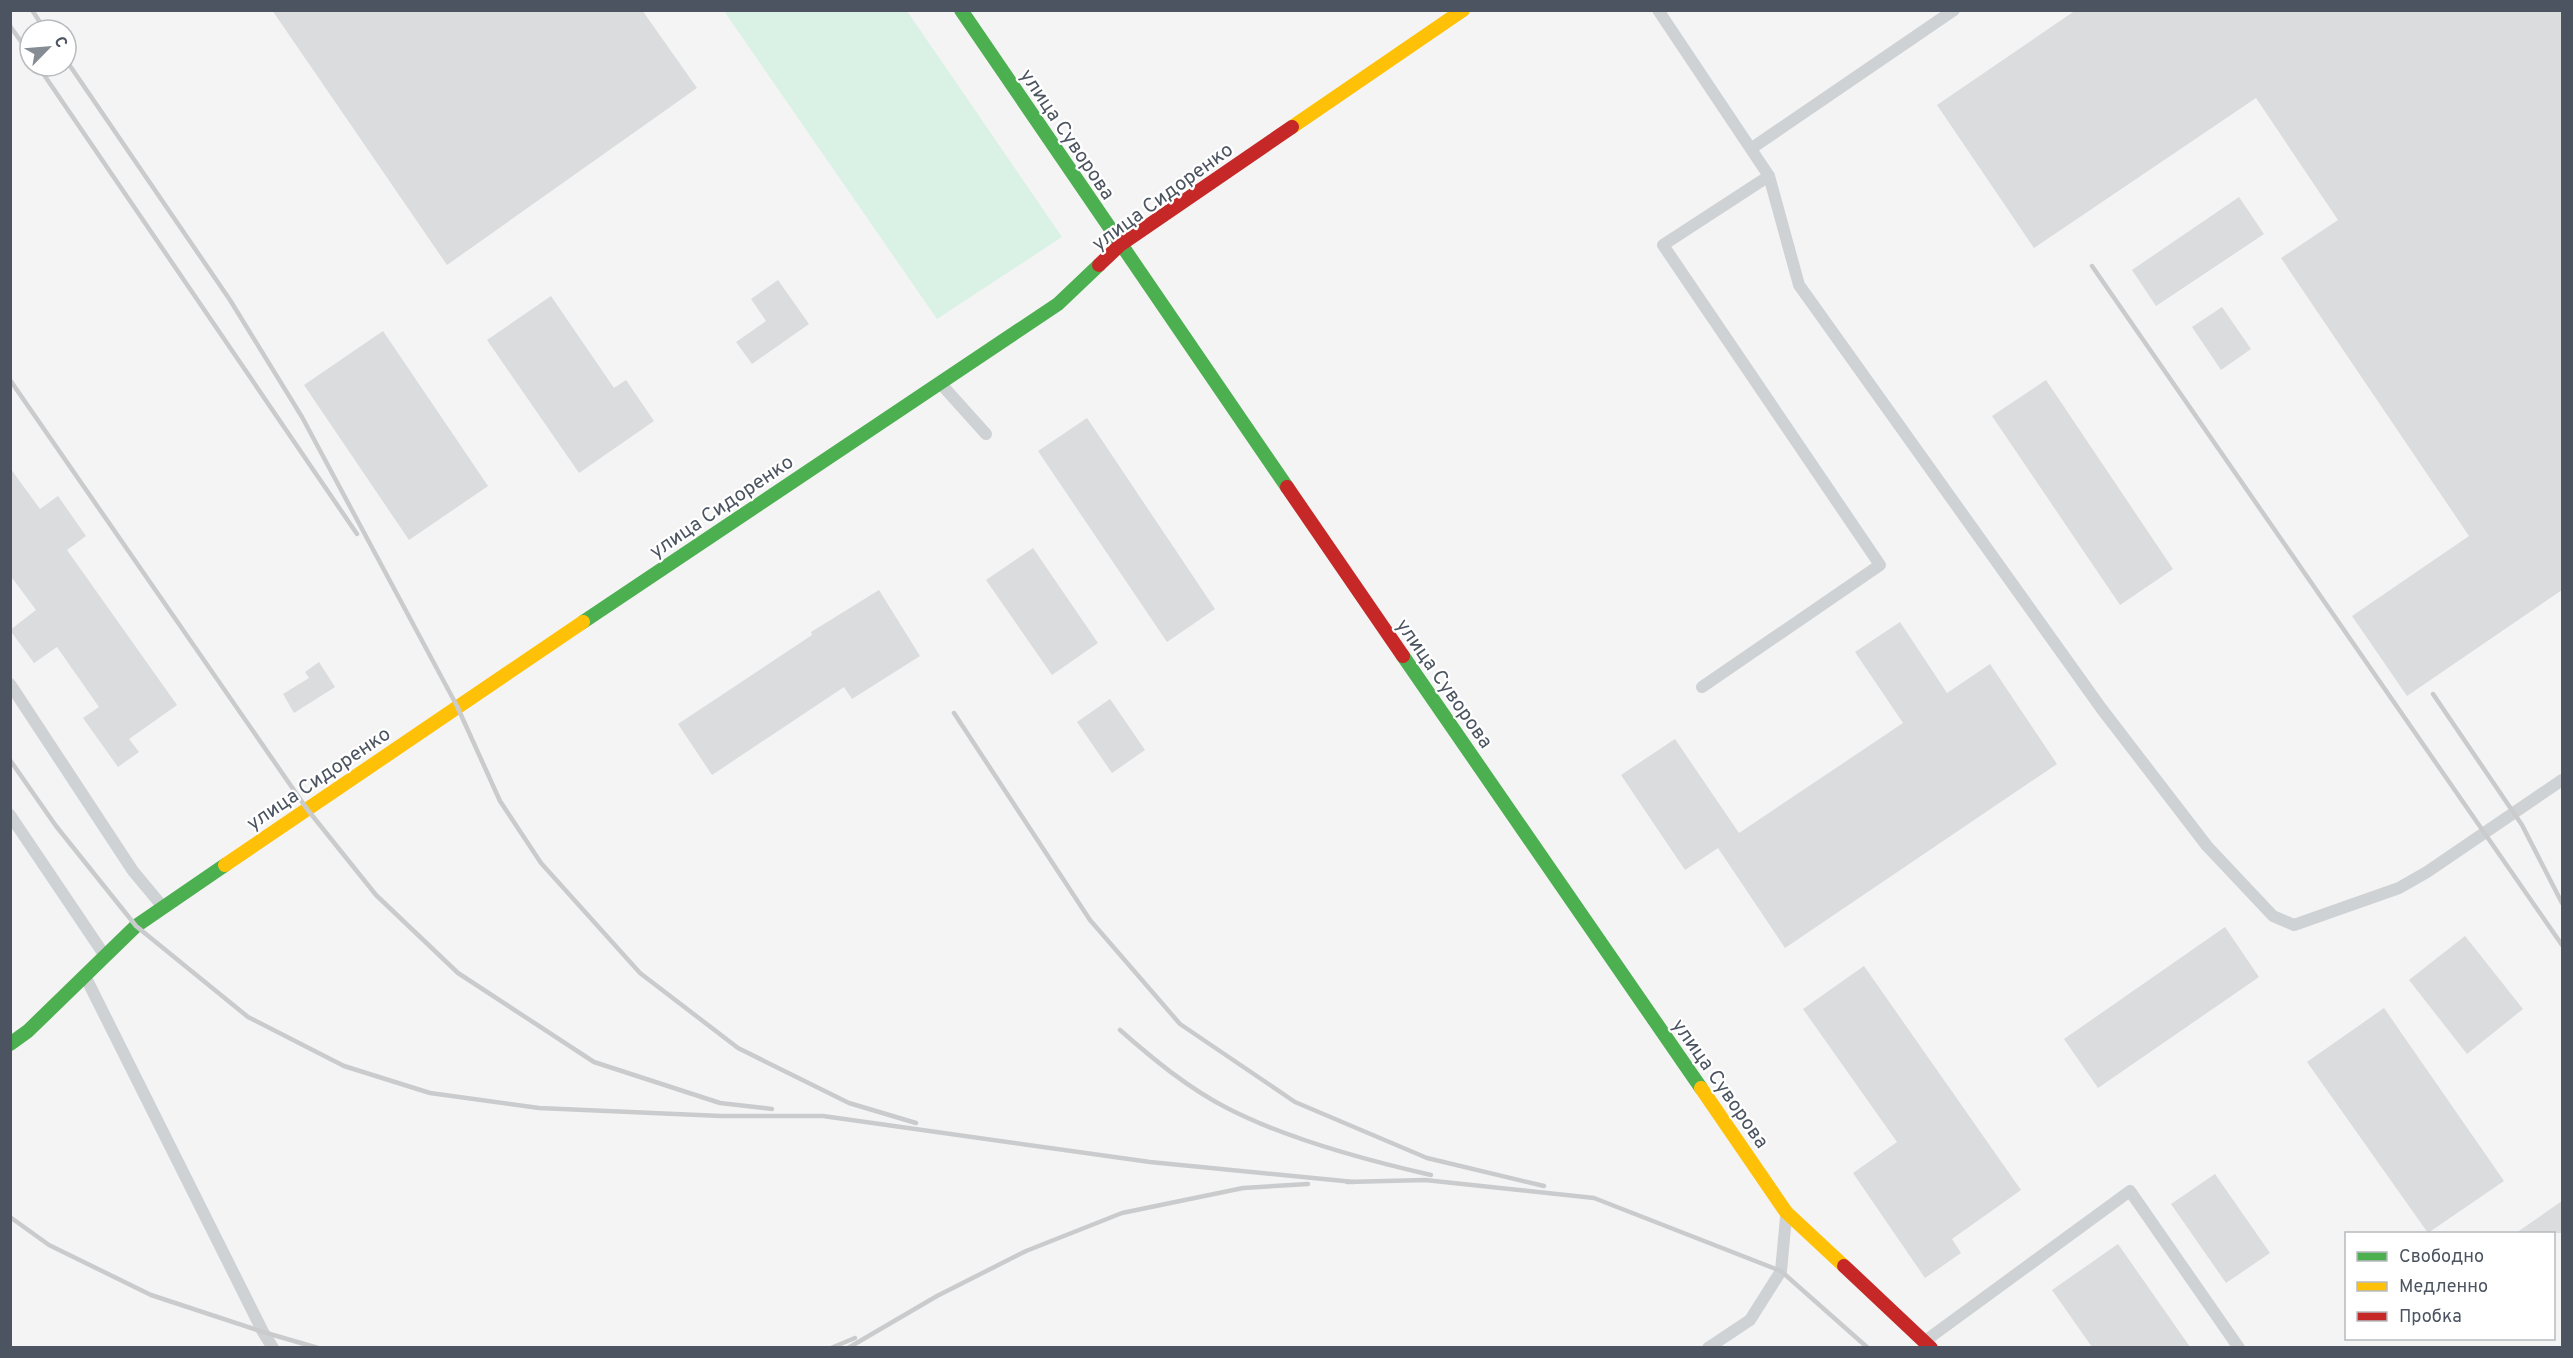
<svg xmlns="http://www.w3.org/2000/svg" width="2573" height="1358" font-family="Overpass,sans-serif">
<rect width="100%" height="100%" fill="#f4f4f4"/>
<polygon fill="#daf1e5" points="724,11 907,11 1062,237 937,319"/>
<g fill="#dbdcde">
<polygon points="272,10 642,10 697,88 447,265"/>
<polygon points="2076,10 2562,10 2562,590 2407,696 2352,616 2469,536 2281,258 2338,220 2256,98 2034,248 1937,105"/>
<polygon points="2239,197 2264,234 2156,306 2132,270"/>
<polygon points="778,280 809,324 752,364 736,342 766,321 751,299"/>
<polygon points="551,296 614,388 626,380 654,421 579,473 487,340"/>
<polygon points="2222,307 2251,349 2221,370 2192,327"/>
<polygon points="383,331 488,486 409,540 304,385"/>
<polygon points="2046,380 2173,569 2120,605 1992,416"/>
<polygon points="1087,418 1215,609 1167,642 1038,451"/>
<polygon points="10,468 40,509 58,496 86,536 67,550 177,705 129,739 139,752 118,767 83,718 99,707 57,647 34,663 10,630 36,610 10,575"/>
<polygon points="1033,548 1098,643 1052,675 986,580"/>
<polygon points="879,590 920,656 852,699 844,687 712,775 678,724 812,635 811,632"/>
<polygon points="1900,622 1947,693 1990,664 2057,764 1785,948 1718,848 1685,870 1621,775 1675,739 1739,833 1903,723 1855,652"/>
<polygon points="319,662 335,687 294,713 283,694 309,678 305,672"/>
<polygon points="1110,699 1145,750 1112,773 1077,722"/>
<polygon points="2225,927 2259,977 2098,1088 2064,1039"/>
<polygon points="2465,936 2523,1009 2467,1054 2409,980"/>
<polygon points="1864,966 2021,1190 1952,1239 1961,1253 1925,1278 1853,1173 1897,1142 1803,1009"/>
<polygon points="2384,1008 2504,1181 2428,1233 2307,1062"/>
<polygon points="2215,1174 2270,1253 2226,1283 2171,1204"/>
<polygon points="2562,1201 2562,1233 2516,1233"/>
<polygon points="2118,1244 2190,1347 2092,1347 2052,1290"/>
</g>
<g fill="none" stroke-linecap="round" stroke-linejoin="round">
<g stroke="#cfd2d4" stroke-width="12">
<polyline points="1658,10 1769,176 1663,245 1880,565 1702,687"/>
<polyline points="1752,148 1954,10"/>
<polyline points="1769,176 1799,285 2101,708 2207,846 2273,916 2294,925 2399,888 2427,872 2562,780"/>
<polyline points="941,384 986,434"/>
<polyline points="10,684 133,871 163,907"/>
<polyline points="10,815 105,956"/>
<polyline points="86,978 263,1332 273,1348"/>
<polyline points="1925,1341 2130,1191 2239,1348"/>
<polyline points="1708,1348 1750,1320 1781,1271 1786,1217"/>
</g>
<g stroke="#4caf50" stroke-width="14">
<polyline points="961,10 1287,487"/>
<polyline points="583,622 1058,304 1099,265"/>
<polyline points="1403,656 1701,1088"/>
<polyline points="10,1044 28,1031 136,926 225,865"/>
</g>
<g stroke="#ffc107" stroke-width="14">
<polyline points="1292,127 1463,10"/>
<polyline points="225,865 583,622"/>
<polyline points="1701,1088 1786,1212 1844,1266"/>
</g>
<g stroke="#c62828" stroke-width="14">
<polyline points="1099,265 1120,245 1292,127"/>
<polyline points="1287,487 1403,656"/>
<polyline points="1844,1266 1931,1348"/>
</g>
<g stroke="#cacbcd" stroke-width="4.5">
<polyline points="32,10 45,30"/>
<polyline points="10,26 30,54"/>
<polyline points="66,60 230,300 302,417 457,706 500,801 541,863 640,973 738,1048 849,1103 916,1123"/>
<polyline points="38,66 357,534"/>
<polyline points="2092,266 2562,945"/>
<polyline points="10,380 307,809 376,895 458,973 594,1062 720,1103 772,1109"/>
<polyline points="2433,694 2522,825 2562,903"/>
<polyline points="954,713 1090,920 1180,1024 1295,1102 1427,1158 1544,1186"/>
<polyline points="10,760 56,826 136,926 248,1017 344,1066 430,1093 539,1108 721,1116 823,1116 1150,1162 1354,1182"/>
<path d="M 1120,1030 C 1153,1059 1188,1088 1227,1108 C 1287,1139 1365,1160 1431,1175"/>
<polyline points="1347,1182 1425,1180 1594,1198 1781,1271 1868,1348"/>
<polyline points="10,1217 49,1245 151,1295 263,1332 318,1348"/>
<polyline points="831,1348 855,1338"/>
<polyline points="848,1348 937,1296 1026,1251 1122,1213 1243,1188 1308,1184"/>
</g>
</g>
<g text-anchor="middle" stroke-width="4.5" stroke-linejoin="round" paint-order="stroke">
<g font-size="20" fill="#4b5460" stroke="#fff">
<text transform="translate(1068 134) rotate(56)" y="7">улица Суворова</text>
<text transform="translate(1162 196) rotate(-36)" y="7">улица Сидоренко</text>
<text transform="translate(721 506) rotate(-34)" y="7">улица Сидоренко</text>
<text transform="translate(1445 683) rotate(55)" y="7">улица Суворова</text>
<text transform="translate(318 778) rotate(-34)" y="7">улица Сидоренко</text>
<text transform="translate(1721 1083) rotate(55)" y="7">улица Суворова</text>
</g>
</g>
<rect width="2573" height="1358" fill="none" stroke="#4b5460" stroke-width="24"/>
<rect x="2345" y="1232" width="210" height="108" fill="#ffffff" stroke="#b7bbbf" stroke-width="1.5"/>
<rect x="2357" y="1252" width="30" height="9" fill="#4caf50" stroke="#b7bbbf" stroke-width="1.5"/>
<text x="2399" y="1262" font-size="18" fill="#4b5460">Свободно</text>
<rect x="2357" y="1282" width="30" height="9" fill="#ffc107" stroke="#b7bbbf" stroke-width="1.5"/>
<text x="2399" y="1292" font-size="18" fill="#4b5460">Медленно</text>
<rect x="2357" y="1312" width="30" height="9" fill="#c62828" stroke="#b7bbbf" stroke-width="1.5"/>
<text x="2399" y="1322" font-size="18" fill="#4b5460">Пробка</text>
<g transform="translate(48 48) rotate(65)"><circle r="28" fill="#ffffff" stroke="#b7bbbf" stroke-width="1.5"/>
<path d="M0-4.5L10 22L0 15L-10 22Z" fill="#868c94"/>
<text y="-9" font-size="16" font-weight="bold" text-anchor="middle" fill="#4b5460">С</text>
</g>
</svg>
